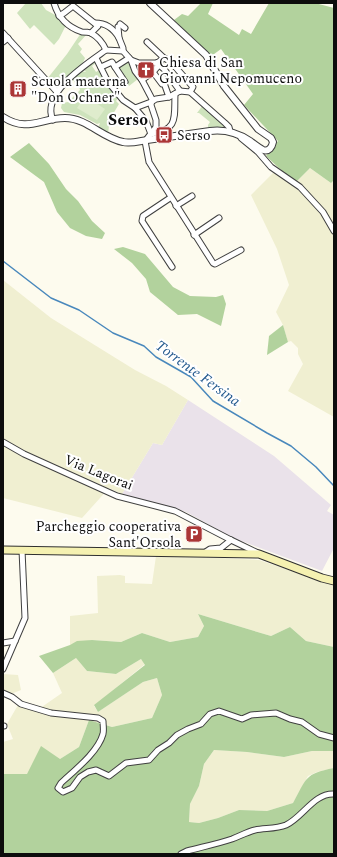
<svg xmlns="http://www.w3.org/2000/svg" width="337" height="857" font-family="Spectral,serif">
<rect width="100%" height="100%" fill="#fdfbee"/>
<polygon fill="#eae2ea" points="188,400 274,456 331,505 327,511 334,515 334,548 322,571 233,538 186,512 122,494 153,443 162,445"/>
<g fill="#f0efd1">
<polygon points="278,168 295,183 310,168 331,183 334,180 334,417 288,391 303,364 298,354 298,348 291,341 288,342 283,325 276,312 289,285 277,249 251,195"/>
<polygon points="3,280 51,318 135,370 166,386 188,400 162,445 153,443 122,494 109,488 82,518 3,498"/>
<polygon points="156,556 203,557 259,560 334,585 334,647 306,641 290,627 271,636 198,614 204,626 198,637 170,642 142,633 121,642 92,640 70,645 70,616 98,613 97,576 120,575 125,576 125,583 152,584"/>
<polygon points="76,658 87,671 116,674 141,659 145,664 94,706 98,712 143,682 157,678 162,695 152,718 112,727 89,720 79,747 60,759 27,774 3,774 3,742 13,739 7,724 18,705 36,711 62,693 53,673"/>
<polygon points="3,674 18,675 21,690 11,694 3,691"/>
<polygon points="214,750 247,752 284,757 312,751 334,751 334,768 317,772 308,776 293,803 267,811 239,810 218,818 199,823 189,822 190,804 199,786 204,764"/>
</g>
<g fill="#cee3bc">
<polygon points="26,3 41,3 46,10 57,16 66,25 59,39 54,45 34,25 30,29 17,13"/>
<polygon points="81,33 87,34 78,44 82,49 80,52 85,58 82,65 58,87 55,87 47,79 67,54"/>
<polygon points="127,60 138,79 129,86 117,68"/>
<polygon points="92,62 97,62 92,66 96,72 101,69 119,97 116,101 119,104 113,114 116,116 114,117 114,126 109,126 108,134 98,128 100,123 97,124 80,115 64,112 61,108 62,103 68,102 80,90 79,87 72,79 81,71 86,72 83,69"/>
<polygon points="203,105 228,128 208,129 208,125 210,122 199,113 197,113"/>
</g>
<g fill="#b2d29d">
<polygon points="201,3 213,3 208,14 239,35 242,29 251,34 269,3 315,3 334,8 334,180 331,183 310,168 295,183 266,156 278,141 244,105 253,94 221,49 210,57 174,20 182,14 188,16"/>
<polygon points="29,143 49,164 66,189 78,201 92,221 105,233 102,239 86,236 70,228 57,212 44,182 10,157"/>
<polygon points="123,247 145,254 173,287 190,296 216,297 223,295 226,304 221,326 197,314 178,315 150,292 146,279 132,263 114,249"/>
<polygon points="283,325 288,342 267,355 269,336"/>
<path d="M 198,614 L 271,636 L 290,627 L 306,641 L 334,647 L 334,751 L 312,751 L 284,757 L 247,752 L 214,750 L 204,764 L 199,786 L 190,804 L 189,822 L 199,823 L 218,818 L 239,810 L 267,811 L 293,803 C 307,778 304,774 334,768 L 334,854 L 3,854 L 3,774 L 27,774 L 41,746 L 60,759 L 79,747 L 89,720 L 112,727 L 152,718 L 162,695 L 157,678 L 143,682 L 98,712 L 94,705 L 145,665 L 141,659 L 116,674 L 87,671 L 76,658 L 53,673 L 39,656 L 70,645 L 77,641 L 92,640 L 121,642 L 142,633 L 170,642 L 198,637 L 204,626 Z"/>
</g>
<polygon fill="#dfeccd" points="85,96 105,109 97,120 77,108"/>
<g fill="none" stroke-linecap="round" stroke-linejoin="round">
<polyline stroke="#4988bc" stroke-width="1.5" points="3,261 51,298 79,310 113,333 144,346 156,357 191,377 213,401 267,433 291,446 316,467 334,486"/>
<defs>
<g id="minor">
<path d="M 54,3 C 58,17 67,27 82,32 C 85,32 88,32 91,33 C 98,37 103,43 106,50 L 123,51 L 131,60 L 135,71 L 142,80 L 152,99 L 151,105 L 156,120 L 156,127 L 146,140"/>
<polyline points="59,16 64,13 73,6 98,26 91,33"/>
<path d="M 95,23 C 106,23 114,29 119,38"/>
<polyline points="120,24 125,28"/>
<polyline points="118,27 119,38 123,48 123,51"/>
<polyline points="3,33 57,92"/>
<polyline points="3,42 8,38"/>
<polyline points="147,42 164,58"/>
<polyline points="96,58 108,82 123,100 135,108 151,102 156,99 169,97 180,91"/>
<polyline points="131,60 139,63 157,63"/>
<polyline points="157,63 164,58 170,61 193,87 190,92"/>
<polyline points="157,63 164,69 180,91"/>
<polyline points="101,67 112,62 115,67 129,58"/>
<polyline points="115,67 125,82"/>
<polyline points="153,72 162,84 164,83 169,97"/>
<polyline points="142,80 153,72 159,65"/>
<polyline points="180,91 190,92 225,123 229,127 230,131"/>
<path d="M 135,108 L 146,121 L 151,134 C 179,130 174,117 175,94"/>
<path d="M 53,120 C 40,93 88,63 106,50"/>
<polyline points="241,138 258,152 271,167 300,187 323,212 334,231"/>
<polyline points="145,141 149,162 213,263 215,264 241,250"/>
<polyline points="170,198 143,216 142,221 172,267"/>
<polyline points="176,206 192,196"/>
<polyline points="194,235 219,218"/>
<polyline points="3,442 24,454 117,496 175,511 231,540 258,553"/>
<polyline points="204,553 210,549 221,548 231,540"/>
<polyline points="3,643 15,641"/>
<polyline points="3,669 25,618 22,550"/>
<path d="M 3,693 L 12,697 L 21,704 L 51,713 L 98,718 L 103,721 C 103,725 104,730 103,734 C 98,752 75,770 61,783 L 58,788 L 63,792 L 72,788 L 80,777 L 88,772 L 96,770 L 109,776 L 126,763 L 149,760 L 158,750 L 169,743 L 177,735 L 188,729 L 201,724 L 210,714 L 219,711 L 242,719 L 251,715 L 276,713 L 290,719 L 302,722 L 319,734 L 334,738"/>
<polyline points="3,726 4,726"/>
<path d="M 181,854 L 187,851 C 202,847 217,844 232,839 C 240,836 247,832 255,830 C 265,828 276,829 286,825 C 303,817 314,793 334,794"/>
</g>
<path id="tertiary" d="M 3,117 C 28,133 40,118 65,118 C 87,118 102,138 123,142 C 130,144 140,141 147,140 C 168,137 189,134 210,131 C 226,129 238,133 250,141 C 254,144 259,148 263,150 C 269,152 272,147 273,142 L 271,138 L 258,129 L 224,86 L 206,55 L 150,3"/>
<polyline id="secondary" points="3,550 259,554 322,578 334,581"/>
</defs>
<use href="#minor" stroke="#404040" stroke-width="7"/>
<use href="#tertiary" stroke="#404040" stroke-width="8"/>
<use href="#secondary" stroke="#2f2f2f" stroke-width="9"/>
<use href="#minor" stroke="#fff" stroke-width="5"/>
<use href="#tertiary" stroke="#fff" stroke-width="6"/>
<use href="#secondary" stroke="#f5f1b1" stroke-width="7"/>
</g>
<defs>
<symbol id="church-square" viewBox="-11 -11 22 22"><rect x="-9" y="-9" width="18" height="18" rx="4" fill="#ab3636" stroke="#fff"/><path d="M-1.2-6h2.4v3.5h3.3v2.4h-3.3V6h-2.4V-.1h-3.3v-2.4h3.3Z" fill="#fff"/></symbol>
<symbol id="building-square" viewBox="-11 -11 22 22"><rect x="-9" y="-9" width="18" height="18" rx="4" fill="#ab3636" stroke="#fff"/><path d="M-4-6H4V6H1V3H-1V6H-4ZM-2.5-4.3h1.7v1.8h-1.7ZM.8-4.3h1.7v1.8H.8ZM-2.5-1h1.7V.8h-1.7ZM.8-1h1.7V.8H.8Z" fill="#fff"/></symbol>
<symbol id="bus-square" viewBox="-11 -11 22 22"><rect x="-9" y="-9" width="18" height="18" rx="4" fill="#ab3636" stroke="#fff"/><path d="M-5-6H5V4H4V6H2V4H-2V6H-4V4H-5ZM-3.5-4V0h7V-4ZM-3.5 1.2v1.5H-2V1.2ZM2 1.2v1.5H3.5V1.2Z" fill="#fff"/></symbol>
<symbol id="parking-square" viewBox="-11 -11 22 22"><rect x="-9" y="-9" width="18" height="18" rx="4" fill="#ab3636" stroke="#fff"/><path d="M-3.5-5.5H1a3.5 3.5 0 0 1 0 7H-1V5.5H-3.5ZM-1-3.4V-.6H.8a1.4 1.4 0 0 0 0-2.8Z" fill="#fff"/></symbol>
</defs>
<g fill-rule="evenodd">
<use href="#church-square" x="136" y="60" width="20" height="20"/>
<use href="#building-square" x="8" y="79" width="20" height="20"/>
<use href="#bus-square" x="154" y="125" width="20" height="20"/>
<use href="#parking-square" x="184" y="524" width="20" height="20"/>
</g>
<g text-anchor="middle" stroke-width="4" stroke-linejoin="round" paint-order="stroke">
<g font-size="14" fill="#0d0d0d" stroke="#fff" text-anchor="start">
<text x="159" y="67">Chiesa di San<tspan x="159" dy="16">Giovanni Nepomuceno</tspan></text>
<text x="31" y="86">Scuola materna<tspan x="31" dy="16">"Don Ochner"</tspan></text>
<text x="177" y="140">Serso</text>
<text x="181" y="531" text-anchor="end">Parcheggio cooperativa<tspan x="181" dy="16">Sant'Orsola</tspan></text>
</g>
<g font-size="14" fill="#0d0d0d" stroke="#fff">
<text transform="translate(99 472) rotate(22)" y="5">Via Lagorai</text>
</g>
<g font-size="15" font-style="italic" fill="#255b8f" stroke="#fff">
<text transform="translate(198 373) rotate(36)" y="5">Torrente Fersina</text>
</g>
<g font-size="16" font-weight="bold" fill="#0d0d0d" stroke="#fff">
<text x="128" y="125">Serso</text>
</g>
</g>
<rect width="337" height="857" fill="none" stroke="#0d0d0d" stroke-width="8"/>
</svg>
